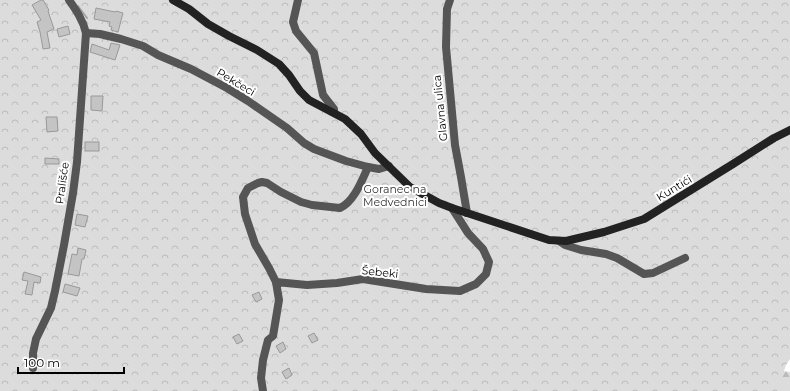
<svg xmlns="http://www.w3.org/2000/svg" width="790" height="391" font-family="Montserrat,sans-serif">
<defs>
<pattern id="forest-firs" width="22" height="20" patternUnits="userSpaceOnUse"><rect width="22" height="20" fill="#dcdcdc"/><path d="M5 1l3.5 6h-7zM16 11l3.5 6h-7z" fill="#bbb"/></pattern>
<pattern id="park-crowns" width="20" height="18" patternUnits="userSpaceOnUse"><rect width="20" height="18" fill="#dcdcdc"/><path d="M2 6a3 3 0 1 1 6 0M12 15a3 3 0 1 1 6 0" fill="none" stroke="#bbb"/></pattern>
</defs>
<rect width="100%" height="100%" fill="#fff"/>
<polygon fill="url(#forest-firs)" points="783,371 790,372 790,391 771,391"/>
<polygon fill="url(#park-crowns)" points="0,0 790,0 790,359 786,365 777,391 0,391"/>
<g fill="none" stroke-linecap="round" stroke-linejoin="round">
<polyline stroke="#a3a3a3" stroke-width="2" points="78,6 87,18"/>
</g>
<g fill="#c4c4c4" stroke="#999">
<polygon points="41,0 43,0 49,10 48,11 54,29 47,32 50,48 43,49 40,32 37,22 41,20 32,5"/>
<polygon points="96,8 115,12 116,11 123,13 118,32 111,30 112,27 109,26 110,22 94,19"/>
<polygon points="68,26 70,34 59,37 57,29"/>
<polygon points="111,43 120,45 115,60 90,52 92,44 109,50"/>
<polygon points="91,96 103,96 102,111 91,110"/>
<polygon points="46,117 57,117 58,131 47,132"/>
<rect x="85" y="142" width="14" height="9"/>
<polygon points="45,158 59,159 59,164 45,164"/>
<polygon points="77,214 88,216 85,227 75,225"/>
<polygon points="78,248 86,250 84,259 82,259 79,276 68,274 72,254 77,255"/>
<polygon points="24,272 41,277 40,283 34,282 32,295 25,294 28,281 22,280"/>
<polygon points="65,284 80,288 77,296 63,292"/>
<polygon points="259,292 262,299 256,302 252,295"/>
<polygon points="314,333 318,340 312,343 308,336"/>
<polygon points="239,334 243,341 237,344 233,337"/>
<polygon points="283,342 286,349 280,353 276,346"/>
<polygon points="289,368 292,375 286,379 282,372"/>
</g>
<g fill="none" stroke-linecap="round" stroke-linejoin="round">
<g stroke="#555" stroke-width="8">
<polyline points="298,0 293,22 296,31 314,53 323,95 334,109 334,112"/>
<polyline points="450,0 447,9 446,47 455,145 461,177 467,213"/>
<polyline points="86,33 100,34 121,39 143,46 158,55 191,69 227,88 248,101 287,128 304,143 314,149 346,161 368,167 379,169 389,166"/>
<polyline points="559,241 565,245 581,250 606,254 617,258 644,274 653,273 685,258"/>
<path d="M 276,282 L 269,268 L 255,244 L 245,214 L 243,197 L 248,188 L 258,183 L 262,182 L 267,183 L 281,192 L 301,202 L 312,205 L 340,208 C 354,202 362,180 368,167"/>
<path d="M 33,368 L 33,353 L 36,339 L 51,308 L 55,291 L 64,245 L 73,193 L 77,162 L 86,33 C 83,20 76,10 69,0"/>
<polyline points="263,391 261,378 263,360 268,340 273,336 279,300 276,282 307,285 337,283 363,279 426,289 460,291 476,284 486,274 489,262 483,249 468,233 452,208"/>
</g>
<polyline stroke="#222" stroke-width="8" points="173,0 189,9 208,24 229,36 257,50 279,64 289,75 300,91 309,100 345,119 361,134 375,153 410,187 439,203 452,208 549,240 566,241 604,232 644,219 733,164 774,138 790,130"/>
</g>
<g text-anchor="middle" stroke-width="4" stroke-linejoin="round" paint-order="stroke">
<g font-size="11" fill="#000" stroke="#fff">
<text transform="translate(236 82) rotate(31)" y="4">Pekčeci</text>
<text transform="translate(440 108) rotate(-96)" y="4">Glavna ulica</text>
<text transform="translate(62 183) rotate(-82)" y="4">Prališće</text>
<text transform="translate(674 188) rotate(-31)" y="4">Kuntići</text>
<text transform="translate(380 272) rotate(6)" y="4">Šebeki</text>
</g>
<g font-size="11" fill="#333" stroke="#fff">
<text x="395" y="193">Goranec na<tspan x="395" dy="13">Medvednici</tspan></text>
</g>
</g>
<path d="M18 367v6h106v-6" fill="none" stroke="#000000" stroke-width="2"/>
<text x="24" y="367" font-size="12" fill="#000000" stroke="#ffffff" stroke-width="3" paint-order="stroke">100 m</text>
</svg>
